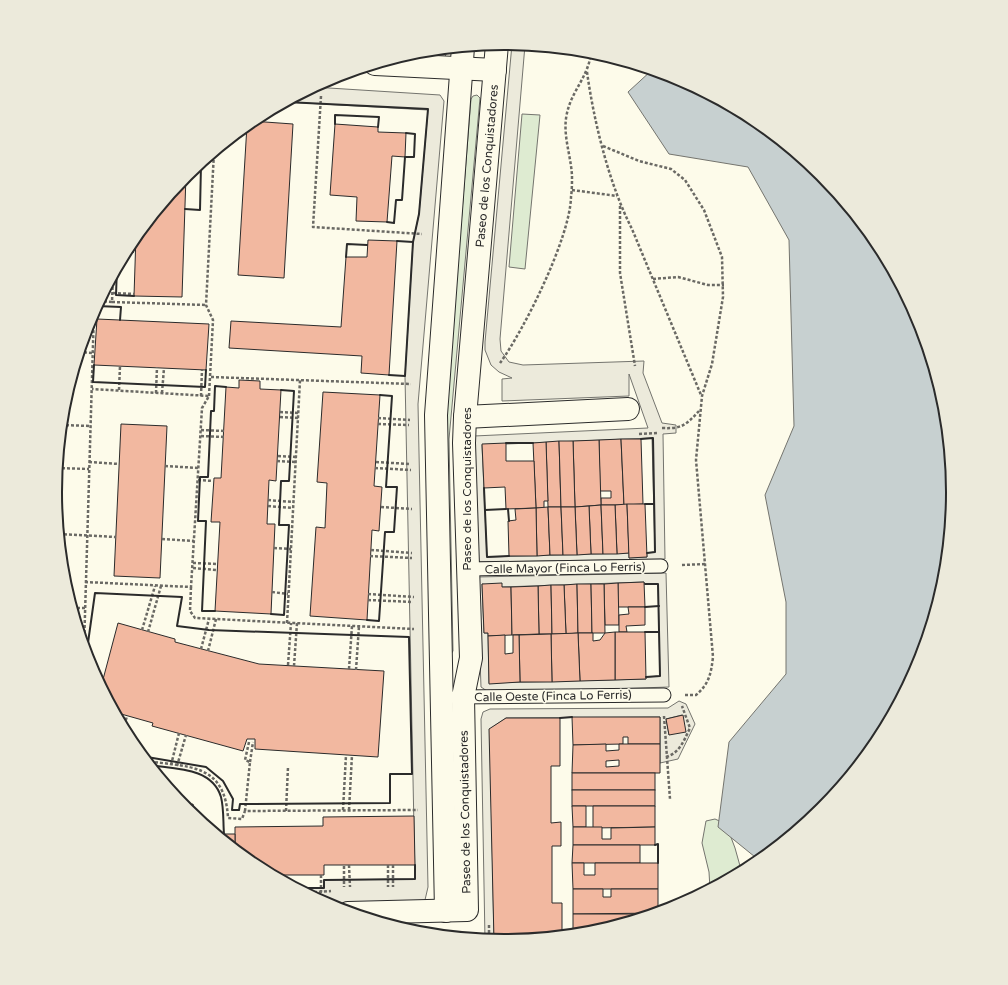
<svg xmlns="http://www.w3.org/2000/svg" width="1008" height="985" font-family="'Varela Round',sans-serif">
<rect width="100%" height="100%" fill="#fdfbea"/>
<g fill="#deebd1" stroke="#74746e">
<polygon points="477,95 480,98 449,439 453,651 451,654 445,424 471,99 473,96"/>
<polygon points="522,114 540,115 525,269 509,267"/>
<polygon points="715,819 726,824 735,848 742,873 710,889 709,872 702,843 706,821"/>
<polygon points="421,927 429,935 416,933 397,928"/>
</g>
<g fill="#eceadb" stroke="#74746e" fill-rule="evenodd">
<path d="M 512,44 L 525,45 L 500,339 L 501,351 L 509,362 L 523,365 L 644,361 L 643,373 L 662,423 L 676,425 L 676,433 L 663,434 L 665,559 L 476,562 L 474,436 L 648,428 L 629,374 L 629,396 L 502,401 L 502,379 L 512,378 L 499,372 L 491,365 L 485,350 L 485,342 ZM 652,438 L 655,552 L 647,553 L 647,557 L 629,558 L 629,553 L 487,557 L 482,445 Z"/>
<polygon points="438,50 444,50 446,54 445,57 401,56 417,52"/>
<polygon points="313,87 440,95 444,101 418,404 428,887 425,900 422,904 328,906 296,888 324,888 324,880 415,879 405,376 413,242 419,214 428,110 286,102"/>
<path d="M 666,573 L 669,687 L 490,693 L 481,687 L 477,577 ZM 644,582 L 645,584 L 658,584 L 660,676 L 646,677 L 646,679 L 489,683 L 488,633 L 484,633 L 482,584 L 502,587 Z"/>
<path d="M 679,701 L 686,704 L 695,724 L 678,759 L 660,763 L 660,717 L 506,718 L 490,729 L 494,941 L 485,940 L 481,719 L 483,712 L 490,709 L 668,708 ZM 682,715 L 669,735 L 666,719 Z"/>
</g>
<polygon fill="#c7d0d0" stroke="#74746e" points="652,70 676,77 754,119 822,175 878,243 919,321 945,405 953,493 945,580 919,665 878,742 822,811 760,861 718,827 729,742 786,674 786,602 765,495 794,426 789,240 748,167 669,154 628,92"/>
<g fill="#f2b8a0" stroke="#2b2b2b" fill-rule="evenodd">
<polygon points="251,121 293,124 284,278 238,275 247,125"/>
<polygon points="335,124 378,127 378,132 406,133 405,157 392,156 387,222 356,221 357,197 330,195"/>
<polygon points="186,175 182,297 134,296 136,235"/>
<polygon points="368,240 397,241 389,375 361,373 362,356 229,348 231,321 341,327 346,257 367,257"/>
<polygon points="97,319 209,324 206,370 94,365"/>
<polygon points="239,380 260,381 260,389 281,390 276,481 269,480 267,524 275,524 271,614 215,611 220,522 211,522 214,478 221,478 226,387 239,388"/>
<polygon points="323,392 380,395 374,486 382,487 379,531 372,530 367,620 310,616 316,527 325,528 327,483 317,482"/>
<polygon points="121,424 167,426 160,578 114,576"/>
<polygon points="621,439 624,505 601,505 601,498 611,498 611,491 600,491 599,440"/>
<polygon points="621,439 641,439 643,504 624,505"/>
<polygon points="599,440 601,505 575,507 573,441"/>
<polygon points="559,441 561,507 548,507 546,442"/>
<polygon points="559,441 573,441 575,507 561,507"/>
<polygon points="546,442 548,501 544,501 544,508 536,508 533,443"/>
<polygon points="506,443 506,461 534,461 536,508 506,509 505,487 484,488 482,444"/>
<polygon points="627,504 629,553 617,554 615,505"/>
<polygon points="627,504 645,504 647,557 629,558"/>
<polygon points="601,505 603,554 591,554 589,506"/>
<polygon points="601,505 615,505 617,554 603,554"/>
<polygon points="589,506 591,554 577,555 575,507"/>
<polygon points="548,507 550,555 537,556 536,508"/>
<polygon points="548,507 561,507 563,555 550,555"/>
<polygon points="561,507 575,507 577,555 563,555"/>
<polygon points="536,508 537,556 509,556 508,521 516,520 515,509"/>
<polygon points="644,582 645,607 618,607 618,583"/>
<polygon points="502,583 502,587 511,587 512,635 488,636 488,633 484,633 482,584"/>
<polygon points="618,583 619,625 605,625 604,584"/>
<polygon points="577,584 578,633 566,634 564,585"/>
<polygon points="577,584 591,584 592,633 578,633"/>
<polygon points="591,584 604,584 605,633 592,633"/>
<polygon points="551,585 552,634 539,634 538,586"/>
<polygon points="551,585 564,585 566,634 552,634"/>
<polygon points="538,586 539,634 512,635 511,587"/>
<polygon points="628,607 645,607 645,625 626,626 627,632 619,632 619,615 629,614"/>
<polygon points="118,623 175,639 175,642 259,664 384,671 378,757 255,749 255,739 247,739 243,751 152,726 153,723 114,712 101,687"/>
<polygon points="615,632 645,632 646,679 615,680"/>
<polygon points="615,632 615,680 580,681 578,633 593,633 593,641 600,640 605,633"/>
<polygon points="578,633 580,681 552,682 551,634"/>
<polygon points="551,634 552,682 520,682 519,635"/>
<polygon points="505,635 505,654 513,653 513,635 519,635 520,682 489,684 488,636"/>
<polygon points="683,715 686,732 669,735 666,719"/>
<polygon points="572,717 660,717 660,744 628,744 628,737 623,737 623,744 573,745"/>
<polygon points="506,718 560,718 560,766 551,766 551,823 561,822 561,846 552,846 552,903 562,903 562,936 504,942 494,941 489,729"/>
<path d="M 606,744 L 606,751 L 619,750 L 619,744 L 660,744 L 660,773 L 572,773 L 573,745 ZM 619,760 L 619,766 L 606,767 L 606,761 Z"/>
<rect x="572" y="773" width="83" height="17"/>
<rect x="572" y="790" width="83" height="16"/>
<polygon points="193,804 196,819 183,806"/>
<polygon points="572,806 586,806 586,827 573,827"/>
<polygon points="593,806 655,806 655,827 593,828"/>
<polygon points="414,816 415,865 324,865 324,875 271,875 254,866 235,850 235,827 323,826 323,817"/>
<polygon points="573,827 602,827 602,839 611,839 611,828 655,827 655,845 573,845"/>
<polygon points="224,834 235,834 235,850 224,842"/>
<polygon points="573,845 640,845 640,863 572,863"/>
<polygon points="572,863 584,863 584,875 595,875 595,863 658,863 658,889 573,889"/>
<polygon points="573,889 603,889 603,897 611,897 611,889 658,889 658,913 573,914"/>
<polygon points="573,914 657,914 591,933 573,935"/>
</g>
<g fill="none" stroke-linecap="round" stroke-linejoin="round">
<defs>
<g id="lane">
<polyline points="468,569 661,566"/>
<polyline points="456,697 664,695"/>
</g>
<g id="street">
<polyline points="375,64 495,70"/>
<polyline points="465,417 628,409"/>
<polyline points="446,911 436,415 463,47"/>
<polyline points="348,913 467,910 463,697 471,658 464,443 465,417 497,44"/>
</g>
</defs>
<use href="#lane" stroke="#2b2b2b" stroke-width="15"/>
<use href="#street" stroke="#2b2b2b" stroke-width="24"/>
<g stroke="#6a6964" stroke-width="2.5" stroke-dasharray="3 2" stroke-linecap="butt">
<path d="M 587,72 C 594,122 609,184 632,229 L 701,395"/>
<polyline points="321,96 313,227 422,234"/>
<path d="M 603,146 L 639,161 L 671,169 L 685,180 L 704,210 L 722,257 L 723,297 L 712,364 L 702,396 L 696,460 L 713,657 C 711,674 709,684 696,695 L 685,695"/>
<polyline points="572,190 617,196"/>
<polyline points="620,206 620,273 635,366"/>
<polyline points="126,251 136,252"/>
<polyline points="653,279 678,277 708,285 724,285"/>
<polyline points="113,293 134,294"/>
<polyline points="99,301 112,302 113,275"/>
<polyline points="112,302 206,305"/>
<polyline points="79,352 92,353"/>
<path d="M 500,363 C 524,330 570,238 571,197 C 572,190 572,183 572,176 C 571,155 562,134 567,113 C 572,90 589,76 591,52"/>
<polyline points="211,377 411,384"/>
<polyline points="119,390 120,366"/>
<polyline points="156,393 157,367"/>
<polyline points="162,393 164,368"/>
<polyline points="201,396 202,370"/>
<polyline points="209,396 213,320 206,305 214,152"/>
<polyline points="280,412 299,413"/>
<polyline points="280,417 298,418"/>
<polyline points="378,418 410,420"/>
<polyline points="378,424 409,425"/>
<polyline points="61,425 90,426"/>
<path d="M 662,428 C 682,429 686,425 699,411"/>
<polyline points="201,430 224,431"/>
<polyline points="639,434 658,433"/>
<polyline points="201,436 224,437"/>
<polyline points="278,456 296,457"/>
<polyline points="277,461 296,462"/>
<polyline points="89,462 119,464"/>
<polyline points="376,462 410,464"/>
<polyline points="165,466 199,468"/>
<polyline points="57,468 89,469"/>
<polyline points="375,468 411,470"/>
<polyline points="198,480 213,481"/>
<polyline points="268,500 293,502"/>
<polyline points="268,506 293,508"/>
<polyline points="381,507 412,509"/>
<polyline points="59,534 116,537"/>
<polyline points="162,539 194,541"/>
<polyline points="274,548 291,549"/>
<polyline points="371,550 412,553"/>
<polyline points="370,556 412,558"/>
<polyline points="193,563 218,564"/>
<polyline points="682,565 706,564"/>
<polyline points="193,568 217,570"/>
<polyline points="85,582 191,587 202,408 209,396 92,389"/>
<polyline points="191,587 190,611 195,618 414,629"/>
<polyline points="272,592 288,594"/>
<polyline points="368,594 414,597"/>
<polyline points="368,600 413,602"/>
<polyline points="72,608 85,608"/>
<polyline points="287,623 300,380"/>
<polyline points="142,630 155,586"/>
<polyline points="148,632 161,586"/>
<polyline points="84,648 94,311"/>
<polyline points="201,649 209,619"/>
<polyline points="208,651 216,619"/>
<polyline points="288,665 291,623"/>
<polyline points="294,666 297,623"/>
<polyline points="349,669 352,626"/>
<polyline points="356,670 359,626"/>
<polyline points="664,716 670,799"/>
<polyline points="119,721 121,714"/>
<polyline points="123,730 127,716"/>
<path d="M 666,757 C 680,753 684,740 690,728 L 682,706"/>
<path d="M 145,761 C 189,767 225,763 228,818 L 242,819 L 245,811 L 418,810"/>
<polyline points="250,762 253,742"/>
<polyline points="171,765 179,733"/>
<polyline points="177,766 186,735"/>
<polyline points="343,810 346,755"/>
<polyline points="349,810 352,755"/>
<polyline points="245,811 250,762 245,760 249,742"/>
<polyline points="286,811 288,767"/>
<polyline points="349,865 350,887"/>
<polyline points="388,865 388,887"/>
<polyline points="393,865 393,887"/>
<polyline points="344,866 344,887"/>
<polyline points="277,875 277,878"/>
<polyline points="321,875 321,892"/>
<polyline points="283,881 283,875"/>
<polyline points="304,893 331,891"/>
<polyline points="489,925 489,941"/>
</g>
<use href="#lane" stroke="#fdfbea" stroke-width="13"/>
<use href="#street" stroke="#fdfbea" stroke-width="22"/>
<g stroke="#2b2b2b" stroke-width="2">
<polyline points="286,102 428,109 419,214 413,242 405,376 389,375"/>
<polyline points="335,124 335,115 379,117 378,127"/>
<polyline points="185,209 200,210 201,165"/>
<polyline points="387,222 394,223 396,200 402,200 405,157 414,157 415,134 406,133"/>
<polyline points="397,241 413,242"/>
<polyline points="346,257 347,244 367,245"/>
<polyline points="117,267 116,295 134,296"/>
<polyline points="97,319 97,306 121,307 120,320"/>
<polyline points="94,365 93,382 205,387 206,370"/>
<polyline points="641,439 653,438 655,552 647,553"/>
<polyline points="506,443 533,443"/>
<polyline points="484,488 487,557 509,556"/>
<polyline points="645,504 654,504"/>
<polyline points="508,509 509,521"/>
<polyline points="485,510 506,509"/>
<polyline points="645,584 658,584 660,676 646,677"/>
<polyline points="645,607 659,606"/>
<polyline points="215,611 202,611 206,521 198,521 200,477 208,477 211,411 214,411 215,386 226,387"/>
<polyline points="271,614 284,615 289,525 279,525 281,481 289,481 294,391 281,390"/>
<polyline points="367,620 379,621 385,532 394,532 397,487 386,487 392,396 380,395"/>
<polyline points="645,632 659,632"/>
<polyline points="86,657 95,593 182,597 177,626 209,630 409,637 412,774 390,774 390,803 240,804 239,810 232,810 233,799 223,781 206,767 141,756"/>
<polyline points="560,718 572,717"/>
<path d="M 149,765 C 174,769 212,767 221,797 C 224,809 223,822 224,834"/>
<polyline points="655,845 658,844 658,863"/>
<polyline points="296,888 324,888 324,880 415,879 415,865"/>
</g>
</g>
<g text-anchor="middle" stroke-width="3" stroke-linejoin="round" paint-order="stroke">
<g font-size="12" fill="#2b2b2b" stroke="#fdfbea">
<text transform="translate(487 166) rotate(-85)" y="4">Paseo de los Conquistadores</text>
<text transform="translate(467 489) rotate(-90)" y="4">Paseo de los Conquistadores</text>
<text transform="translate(565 568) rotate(-1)" y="4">Calle Mayor (Finca Lo Ferris)</text>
<text transform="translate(553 696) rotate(-1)" y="4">Calle Oeste (Finca Lo Ferris)</text>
<text transform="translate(465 812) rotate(-91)" y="4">Paseo de los Conquistadores</text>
</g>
</g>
<path d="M0 0H1008V985H0ZM62 492a442 442 0 1 1 884 0a442 442 0 1 1-884 0Z" fill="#eceadb" fill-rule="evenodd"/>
<path fill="none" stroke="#2b2b2b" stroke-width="2" d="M62 492a442 442 0 1 1 884 0a442 442 0 1 1-884 0Z"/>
</svg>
